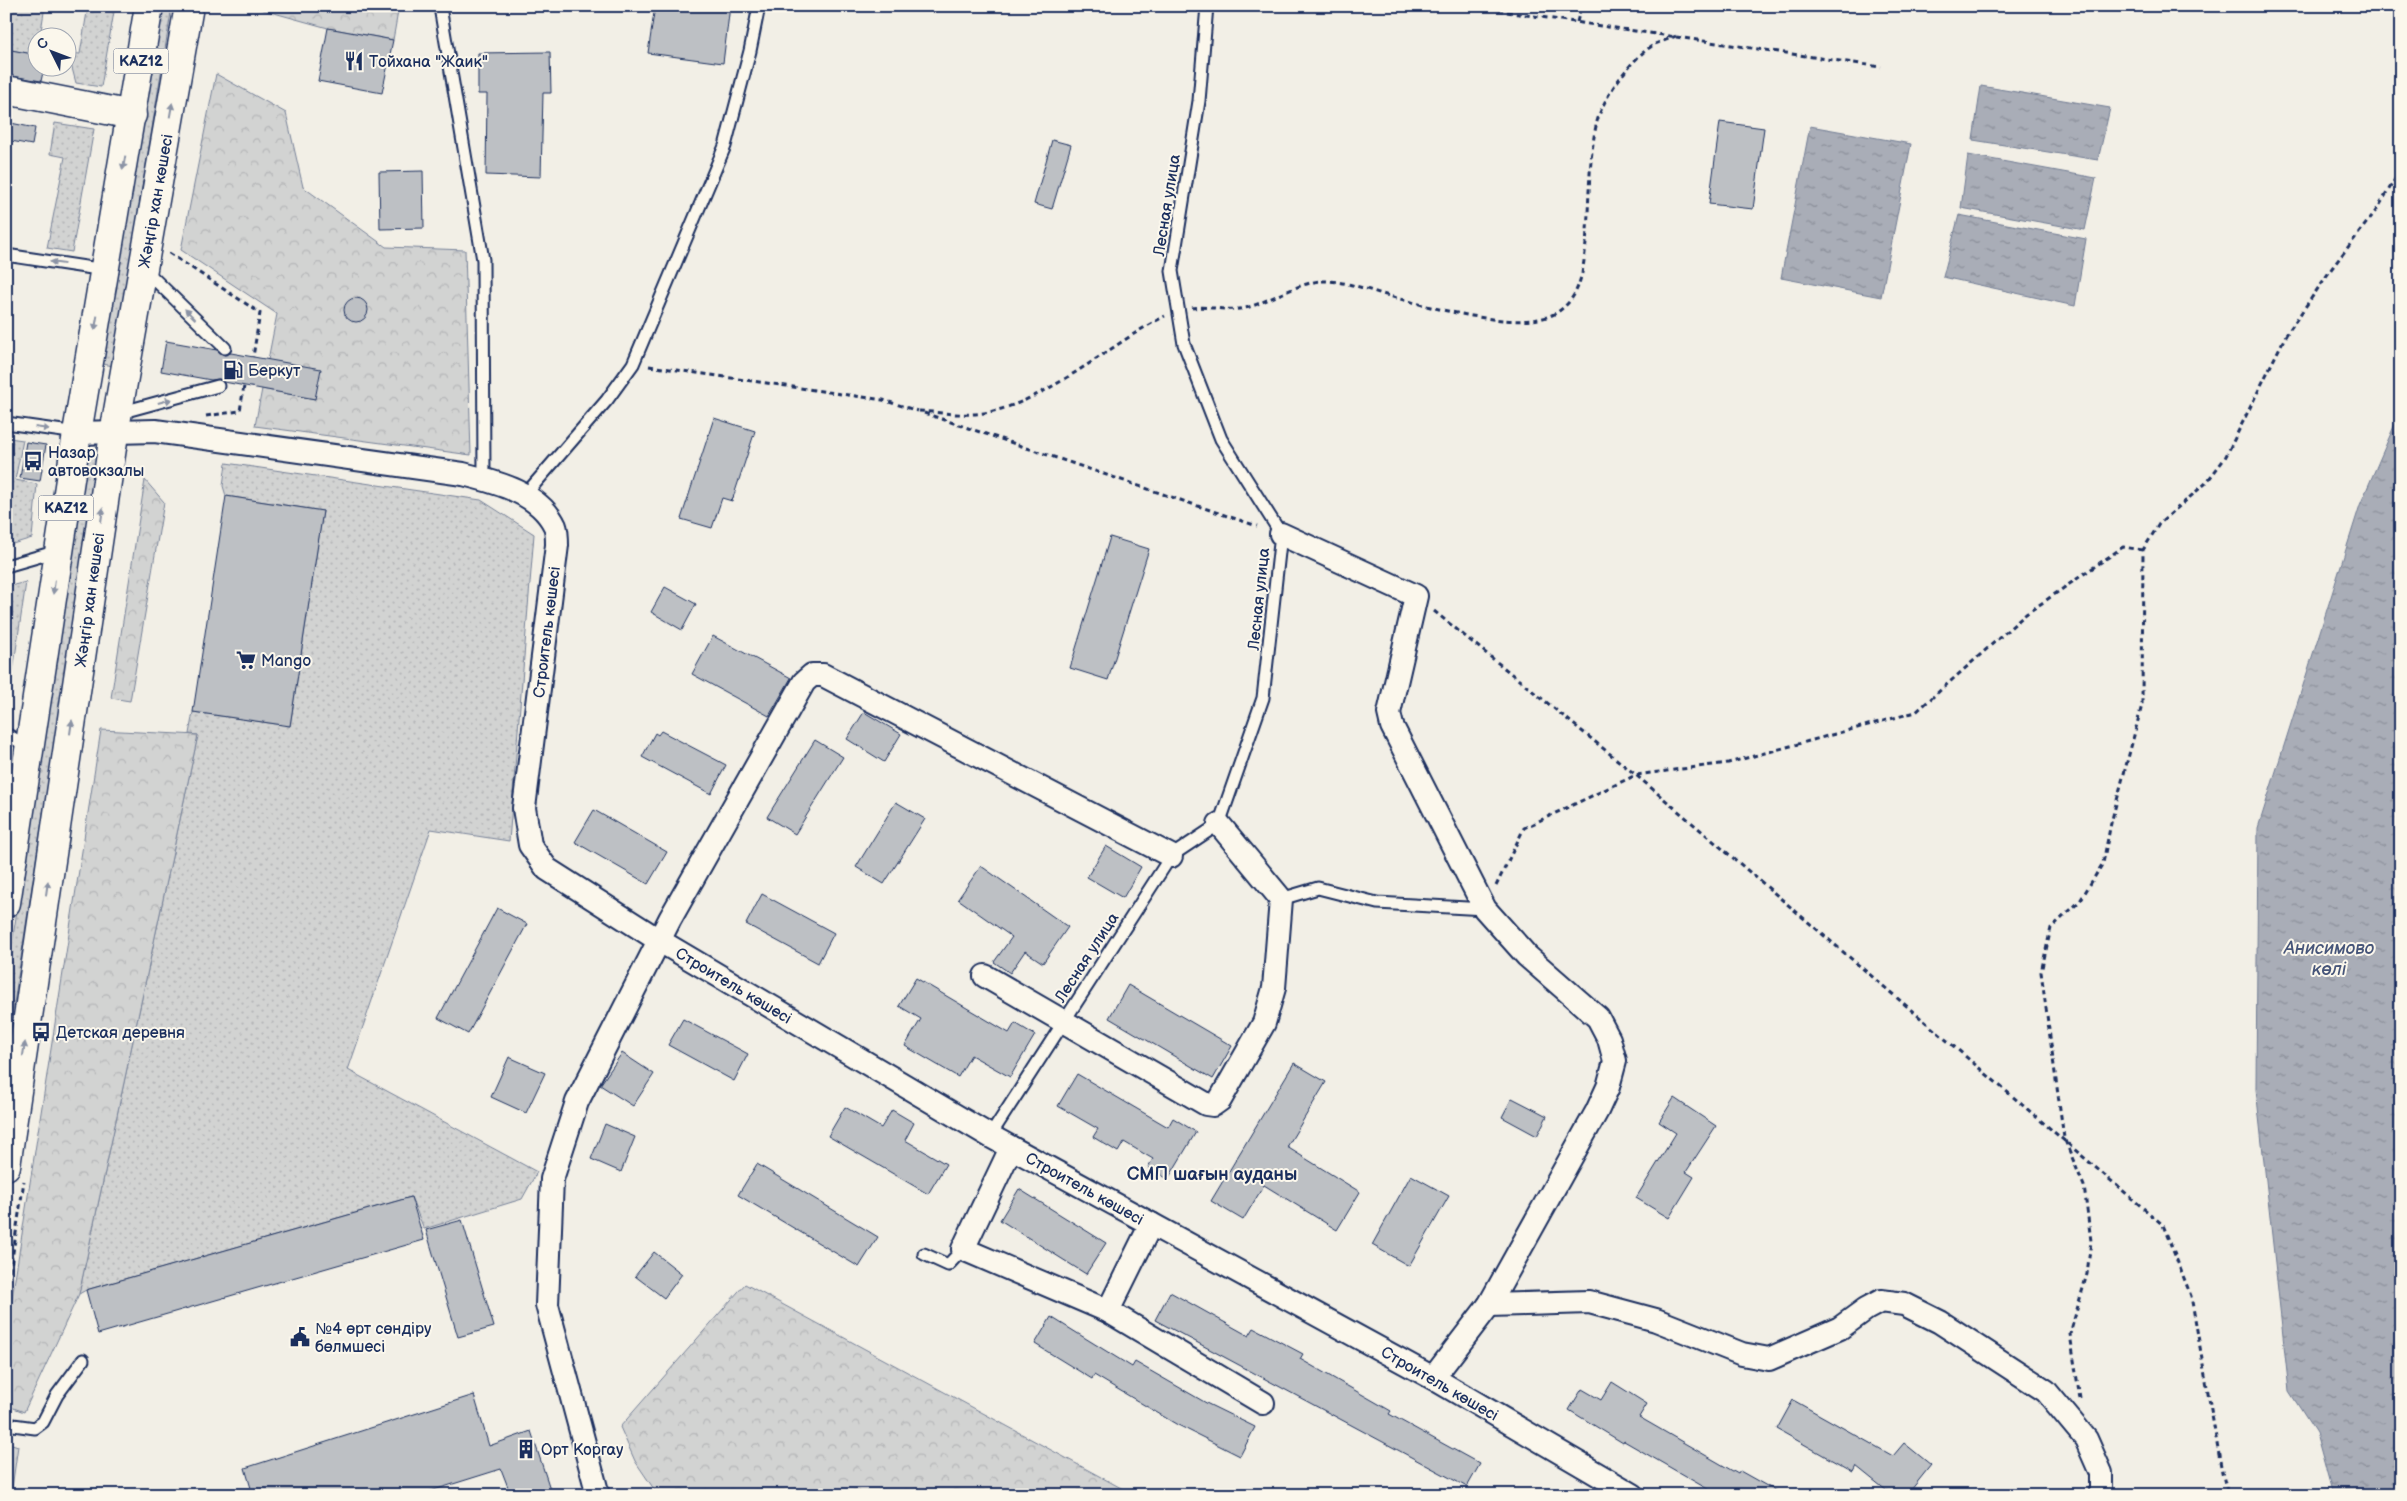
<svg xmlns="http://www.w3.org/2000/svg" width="2407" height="1501" font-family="'Balsamiq Sans',sans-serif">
<defs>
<pattern id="grass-dots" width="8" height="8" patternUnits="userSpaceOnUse" patternTransform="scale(1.25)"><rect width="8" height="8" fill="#d2d3d2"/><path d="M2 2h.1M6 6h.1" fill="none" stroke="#b4b5b7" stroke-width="1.8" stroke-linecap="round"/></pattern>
<pattern id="forest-crowns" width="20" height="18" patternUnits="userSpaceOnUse" patternTransform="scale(1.25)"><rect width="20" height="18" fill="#d2d3d2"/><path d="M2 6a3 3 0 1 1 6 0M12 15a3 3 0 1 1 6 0" fill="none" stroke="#b4b5b7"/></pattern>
<pattern id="water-ripples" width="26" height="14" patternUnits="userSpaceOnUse" patternTransform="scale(1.25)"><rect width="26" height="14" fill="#a9adb7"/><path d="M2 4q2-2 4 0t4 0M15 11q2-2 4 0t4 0" fill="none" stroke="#898d98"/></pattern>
</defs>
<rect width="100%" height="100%" fill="#f2efe6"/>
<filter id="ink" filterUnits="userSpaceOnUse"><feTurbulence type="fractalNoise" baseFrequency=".02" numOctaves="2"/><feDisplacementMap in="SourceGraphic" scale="10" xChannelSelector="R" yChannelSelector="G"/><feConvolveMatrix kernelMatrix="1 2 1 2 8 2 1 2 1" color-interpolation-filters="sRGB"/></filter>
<g filter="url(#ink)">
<g fill="url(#grass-dots)" stroke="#768198">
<polygon points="6,6 45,6 40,37 38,38 37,55 6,49"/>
<polygon points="88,6 115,6 101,87 76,83 68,53 80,54"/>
<polygon points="160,6 172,6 113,366 103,364"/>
<polygon points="55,123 94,129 72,252 47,248 65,157 50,154"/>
<polygon points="9,438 23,440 15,480 37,484 32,538 6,546 6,454"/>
<polygon points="87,449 99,451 6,1055 6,983"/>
<polygon points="226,463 481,500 534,534 509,841 431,829 348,1070 537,1172 522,1199 424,1229 411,1197 86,1290 79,1294 198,735 189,734 193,712 290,726 323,511 226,496 223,486"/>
<polygon points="26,582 7,712 6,587"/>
</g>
<g fill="url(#forest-crowns)" stroke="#768198">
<polygon points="249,6 399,6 393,40 328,28"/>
<polygon points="216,74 286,113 303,187 386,247 465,250 471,455 255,426 262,389 315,399 268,360 277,314 181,250"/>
<polygon points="145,480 164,502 130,701 111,698"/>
<polygon points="101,730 198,735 79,1294 24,1412 6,1405 6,1336"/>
<polygon points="745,1284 1134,1495 658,1495 635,1461 620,1427"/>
<polygon points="6,1442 18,1446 11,1495 6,1495"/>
</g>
<g fill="url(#water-ripples)" stroke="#707b93">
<polygon points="1981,86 2110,108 2098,160 1973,140"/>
<polygon points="1810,126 1911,144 1881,297 1781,278"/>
<polygon points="1968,155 2096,178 2085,230 1961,208"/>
<polygon points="1959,215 2086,239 2075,306 1943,277"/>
<polygon points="2401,410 2401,1495 2333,1495 2316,1433 2289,1391 2256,1089 2258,828 2360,505"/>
</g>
<g fill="#bdc0c4" stroke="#1b2f5e">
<polygon points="655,6 730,6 723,63 648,53"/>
<polygon points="328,28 393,40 382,93 318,81"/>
<polygon points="6,49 38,55 38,68 44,68 41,81 6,75"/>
<polygon points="550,52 551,93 543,93 541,177 486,175 487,94 478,94 478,53"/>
<polygon points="6,122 35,128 32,145 6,140"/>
<polygon points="1720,122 1764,128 1753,209 1709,204"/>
<polygon points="1052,140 1071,145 1052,209 1034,204"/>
<polygon points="423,171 424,228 380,229 379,172"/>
<circle cx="356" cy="310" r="12"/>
<polygon points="166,341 217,350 224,355 231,353 321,369 315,399 224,382 219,379 211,380 161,371"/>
<polygon points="714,418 755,431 732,501 722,498 712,528 681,519"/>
<polygon points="26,442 46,445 40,481 20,478"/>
<polygon points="226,496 323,511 290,726 193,712"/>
<polygon points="1110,537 1149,549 1108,680 1070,668"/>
<polygon points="665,587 696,604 682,630 651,612"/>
<polygon points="713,636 791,678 769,716 692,674"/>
<polygon points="864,712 901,734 884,762 847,739"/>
<polygon points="661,731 726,765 711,794 642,757 655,733 658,735"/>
<polygon points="815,740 843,757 795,834 767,817"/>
<polygon points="896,802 925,819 884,884 856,867"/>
<polygon points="594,810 667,852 648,884 575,842"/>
<polygon points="1106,846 1141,867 1123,898 1087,877"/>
<polygon points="981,866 1068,927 1043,963 1025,951 1010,973 994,962 1012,937 958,899"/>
<polygon points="762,894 834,933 818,963 746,924"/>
<polygon points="497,908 527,924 468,1034 438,1018"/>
<polygon points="916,978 1009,1033 1015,1023 1035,1035 1010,1077 971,1055 958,1077 905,1046 921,1019 899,1006"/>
<polygon points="1128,985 1232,1046 1213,1079 1109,1018"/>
<polygon points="683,1019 748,1054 734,1081 668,1045"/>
<polygon points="622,1053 654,1074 633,1106 600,1085"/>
<polygon points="509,1057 545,1073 526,1113 491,1097"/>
<polygon points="1294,1063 1326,1082 1287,1147 1360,1192 1337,1230 1264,1185 1243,1220 1211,1201"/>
<polygon points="1077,1074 1168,1127 1173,1118 1196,1132 1168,1179 1148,1167 1153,1159 1124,1142 1118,1152 1093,1137 1098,1129 1058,1106"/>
<polygon points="1512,1098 1547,1116 1537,1136 1502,1117"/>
<polygon points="1674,1098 1716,1126 1686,1172 1694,1177 1669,1218 1636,1198 1676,1133 1659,1122"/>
<polygon points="845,1107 881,1128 892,1110 914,1123 905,1140 946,1164 928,1194 828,1136"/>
<polygon points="605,1124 635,1137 621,1172 591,1159"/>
<polygon points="757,1164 878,1237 859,1267 738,1195"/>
<polygon points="1411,1175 1449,1196 1409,1266 1372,1245"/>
<polygon points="1019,1189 1106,1243 1086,1274 1000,1220"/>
<polygon points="411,1197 424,1240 98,1334 86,1290"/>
<polygon points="462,1220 494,1327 458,1337 426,1230"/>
<polygon points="654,1252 682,1274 664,1298 635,1276"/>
<polygon points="1170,1292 1249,1336 1254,1328 1303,1354 1300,1359 1391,1411 1389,1414 1480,1464 1467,1487 1155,1320"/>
<polygon points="1051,1317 1132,1367 1135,1362 1208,1404 1255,1427 1240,1456 1176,1424 1094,1375 1092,1379 1035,1344"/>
<polygon points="1612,1382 1647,1404 1639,1417 1738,1474 1740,1471 1783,1495 1718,1495 1624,1441 1623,1443 1569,1410 1582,1389 1601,1400"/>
<polygon points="474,1395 489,1446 531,1431 552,1495 511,1495 501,1469 418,1495 253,1495 245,1468"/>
<polygon points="1793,1400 1893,1456 1904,1443 1931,1465 1907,1495 1892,1495 1856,1466 1853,1472 1777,1429"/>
</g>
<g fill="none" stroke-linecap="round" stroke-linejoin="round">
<defs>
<g id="lane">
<polyline points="441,13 483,260 484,479"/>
<polyline points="6,255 105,270"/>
<polyline points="144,269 225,348"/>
<polyline points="119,413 218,386"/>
<polyline points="6,423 77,433"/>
<polyline points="525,495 607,400 633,364 725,146 750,51 759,6"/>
<polyline points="6,566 51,553 56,547"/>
<polyline points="6,734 25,745 26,749"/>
<polyline points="1281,899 1318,888 1377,903 1485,909"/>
<polyline points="990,1136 1171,856 1219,824 1263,698 1281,534 1221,439 1184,344 1172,271 1199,101 1207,6"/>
<polyline points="924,1254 948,1265 963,1249"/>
<polyline points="6,1424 35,1428 43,1422 57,1395 83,1360"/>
</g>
<g id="street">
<path d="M 77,433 L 155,431 L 463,474 C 495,482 539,492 555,526 C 557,531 557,539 557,545 L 524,808 L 530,845 L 547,869 L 660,941 L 990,1136 L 1433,1378 L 1633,1495"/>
<polyline points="1281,534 1416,596 1389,713 1392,726 1485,909 1527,956 1598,1018 1609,1039 1615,1061 1608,1087 1597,1111 1489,1305 1433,1378"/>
<polyline points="985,976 1206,1104 1213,1105 1220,1100 1264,1023 1274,988 1281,899 1219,824"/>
<polyline points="1011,1148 963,1249 1108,1311 1263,1403"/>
<polyline points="1489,1305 1589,1302 1656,1320 1742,1354 1769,1359 1840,1328 1866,1309 1881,1301 1904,1304 1940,1322 2046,1391 2086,1439 2101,1473 2101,1495"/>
<polyline points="1108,1311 1151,1224"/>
<polyline points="598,1495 547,1305 552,1179 577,1102 670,919 804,682 812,675 823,675 1171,856"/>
</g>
<polyline id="secondary" points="6,90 132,115"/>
<g id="primary">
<polyline points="6,903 77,433 149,6"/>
<polyline points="6,1166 114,434 189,6"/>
</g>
</defs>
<use href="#lane" stroke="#1b2f5e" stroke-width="15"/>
<use href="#street" stroke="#1b2f5e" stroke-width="26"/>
<use href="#secondary" stroke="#1b2f5e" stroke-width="31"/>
<use href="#primary" stroke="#1b2f5e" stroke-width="31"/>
<g stroke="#1b2f5e" stroke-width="3" stroke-dasharray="5 4" stroke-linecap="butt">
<polyline points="1490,6 1506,12 1881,67"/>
<polyline points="1577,22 1581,6"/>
<polyline points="169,253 260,313 253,357"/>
<path d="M 1192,308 C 1211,305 1230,313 1249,307 C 1269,301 1303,281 1323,281 C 1349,281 1372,292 1397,298 C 1434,308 1526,335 1559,311 C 1573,301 1578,289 1582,273 C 1591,225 1586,174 1596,126 C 1601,99 1631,58 1655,44 C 1662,41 1670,39 1676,36"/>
<polyline points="649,366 883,400 918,411"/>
<path d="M 919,411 C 936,412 955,415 972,414 C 1036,412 1109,344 1165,316"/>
<polyline points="924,413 1257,526"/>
<polyline points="206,416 240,411 244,386"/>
<polyline points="1434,611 1636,775 2163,1225 2191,1296 2222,1472 2228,1495"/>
<polyline points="1496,886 1524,828 1636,775 1728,763 1916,712 2026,614 2123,547 2143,550"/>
<polyline points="6,1298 24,1181"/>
<polyline points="2080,1399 2070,1334 2087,1274 2091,1241 2084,1186 2064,1138 2041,972 2051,928 2080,901 2103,863 2111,823 2142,705 2143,550 2159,524 2206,483 2225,458 2286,335 2332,268 2378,208 2401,169"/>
</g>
<use href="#lane" stroke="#fbf7ec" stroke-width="11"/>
<use href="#street" stroke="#fbf7ec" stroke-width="22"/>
<use href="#secondary" stroke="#fbf7ec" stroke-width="28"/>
<use href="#primary" stroke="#fbf7ec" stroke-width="28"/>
</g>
<defs><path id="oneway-solid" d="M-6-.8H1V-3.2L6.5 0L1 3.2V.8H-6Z" transform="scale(1.25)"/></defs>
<g fill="#8b93a5">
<use href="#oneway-solid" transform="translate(171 110) rotate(-80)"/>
<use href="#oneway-solid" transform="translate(124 163) rotate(100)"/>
<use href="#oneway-solid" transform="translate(57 263) rotate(-172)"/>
<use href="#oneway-solid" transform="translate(190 314) rotate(-136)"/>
<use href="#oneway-solid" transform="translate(96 323) rotate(100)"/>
<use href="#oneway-solid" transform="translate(165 401) rotate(-15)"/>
<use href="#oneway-solid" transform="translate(42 428) rotate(8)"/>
<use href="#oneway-solid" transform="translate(102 515) rotate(-82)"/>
<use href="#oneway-solid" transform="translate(54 587) rotate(98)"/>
<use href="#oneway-solid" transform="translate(71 727) rotate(-82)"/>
<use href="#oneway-solid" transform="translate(47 888) rotate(-82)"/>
<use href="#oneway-solid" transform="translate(24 1049) rotate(-81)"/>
</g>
</g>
<defs>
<symbol id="restaurant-bare" viewBox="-9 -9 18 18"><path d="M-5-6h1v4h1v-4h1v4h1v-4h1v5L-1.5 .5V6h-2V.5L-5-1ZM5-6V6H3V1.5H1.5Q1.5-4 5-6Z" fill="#1b2f5e" stroke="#fbf7ec" stroke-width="2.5" paint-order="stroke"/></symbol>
<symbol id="fuel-bare" viewBox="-9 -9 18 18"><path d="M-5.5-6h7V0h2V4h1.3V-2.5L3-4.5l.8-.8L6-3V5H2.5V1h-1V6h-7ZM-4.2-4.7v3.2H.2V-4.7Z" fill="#1b2f5e" stroke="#fbf7ec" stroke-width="2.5" paint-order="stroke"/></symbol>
<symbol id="bus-bare" viewBox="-9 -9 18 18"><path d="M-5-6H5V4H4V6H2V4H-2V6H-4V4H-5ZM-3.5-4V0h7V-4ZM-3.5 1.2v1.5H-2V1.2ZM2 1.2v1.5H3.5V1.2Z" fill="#1b2f5e" stroke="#fbf7ec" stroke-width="2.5" paint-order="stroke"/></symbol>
<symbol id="supermarket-bare" viewBox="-9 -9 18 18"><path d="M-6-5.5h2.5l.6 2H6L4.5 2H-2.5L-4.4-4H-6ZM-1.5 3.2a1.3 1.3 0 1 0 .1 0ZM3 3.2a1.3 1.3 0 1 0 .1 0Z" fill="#1b2f5e" stroke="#fbf7ec" stroke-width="2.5" paint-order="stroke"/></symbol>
<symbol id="civic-bare" viewBox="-9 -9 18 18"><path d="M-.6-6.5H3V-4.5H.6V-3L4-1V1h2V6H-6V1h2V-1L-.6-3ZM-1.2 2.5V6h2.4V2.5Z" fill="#1b2f5e" stroke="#fbf7ec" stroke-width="2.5" paint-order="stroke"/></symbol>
<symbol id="building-bare" viewBox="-9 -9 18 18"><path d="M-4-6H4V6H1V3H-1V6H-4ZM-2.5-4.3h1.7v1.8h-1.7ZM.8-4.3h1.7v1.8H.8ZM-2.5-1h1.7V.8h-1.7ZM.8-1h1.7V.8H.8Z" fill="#1b2f5e" stroke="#fbf7ec" stroke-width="2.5" paint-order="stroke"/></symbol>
</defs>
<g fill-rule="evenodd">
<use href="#restaurant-bare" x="340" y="47" width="28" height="28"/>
<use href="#fuel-bare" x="219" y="356" width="28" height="28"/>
<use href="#bus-bare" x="19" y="447" width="28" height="28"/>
<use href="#supermarket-bare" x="232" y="646" width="28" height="28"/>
<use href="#bus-bare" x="27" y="1018" width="28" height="28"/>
<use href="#civic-bare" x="286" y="1323" width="28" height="28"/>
<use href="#building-bare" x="512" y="1435" width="28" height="28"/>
</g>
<g text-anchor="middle" stroke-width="4" stroke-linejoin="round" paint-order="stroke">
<g fill="#fbf7ec" stroke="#5e6b89" stroke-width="1">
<rect x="113.5" y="48.5" width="55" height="25" rx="4"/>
<rect x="38.5" y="495.5" width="55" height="25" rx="4"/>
</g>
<g font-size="15" font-weight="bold" fill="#1b2f5e">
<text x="141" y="66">KAZ12</text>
<text x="66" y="513">KAZ12</text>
</g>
<g font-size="16" fill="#1b2f5e" stroke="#fbf7ec" text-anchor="start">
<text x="369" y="67">Тойхана "Жаик"</text>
<text x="248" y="376">Беркут</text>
<text x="48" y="458">Назар<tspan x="48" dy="18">автовокзалы</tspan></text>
<text x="261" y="666">Mango</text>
<text x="56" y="1038">Детская деревня</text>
<text x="315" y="1334">№4 өрт сөндіру<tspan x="315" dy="18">бөлмшесі</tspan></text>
<text x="541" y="1455">Орт Коргау</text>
</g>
<g font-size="16" fill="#1b2f5e" stroke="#fbf7ec">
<text transform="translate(155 201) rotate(-80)" y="6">Жәңгір хан көшесі</text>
<text transform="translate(1166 205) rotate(-81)" y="6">Лесная улица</text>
<text transform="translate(1258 599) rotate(-84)" y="6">Лесная улица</text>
<text transform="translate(89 600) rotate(-82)" y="6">Жәңгір хан көшесі</text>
<text transform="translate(546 632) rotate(-83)" y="6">Строитель көшесі</text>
<text transform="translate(1086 957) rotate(-57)" y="6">Лесная улица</text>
<text transform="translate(734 985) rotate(31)" y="6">Строитель көшесі</text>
<text transform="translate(1085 1188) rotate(29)" y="6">Строитель көшесі</text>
<text transform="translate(1440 1383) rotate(30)" y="6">Строитель көшесі</text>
</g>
<g font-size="18" font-style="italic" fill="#465579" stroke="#fbf7ec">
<text x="2329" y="954">Анисимово<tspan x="2329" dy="21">көлі</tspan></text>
</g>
<g font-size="18" font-weight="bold" fill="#1b2f5e" stroke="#fbf7ec">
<text x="1212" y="1180">СМП шағын ауданы</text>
</g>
</g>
<rect width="2407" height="1501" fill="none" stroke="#fbf7ec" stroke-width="25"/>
<rect x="12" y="12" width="2382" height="1476" fill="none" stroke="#1b2f5e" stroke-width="2" filter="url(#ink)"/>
<g transform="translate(52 52) rotate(312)"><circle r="24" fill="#fbf7ec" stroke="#a1a7b3"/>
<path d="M0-4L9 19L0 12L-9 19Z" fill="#1b2f5e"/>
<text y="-8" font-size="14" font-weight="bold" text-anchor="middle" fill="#1b2f5e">С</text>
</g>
</svg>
